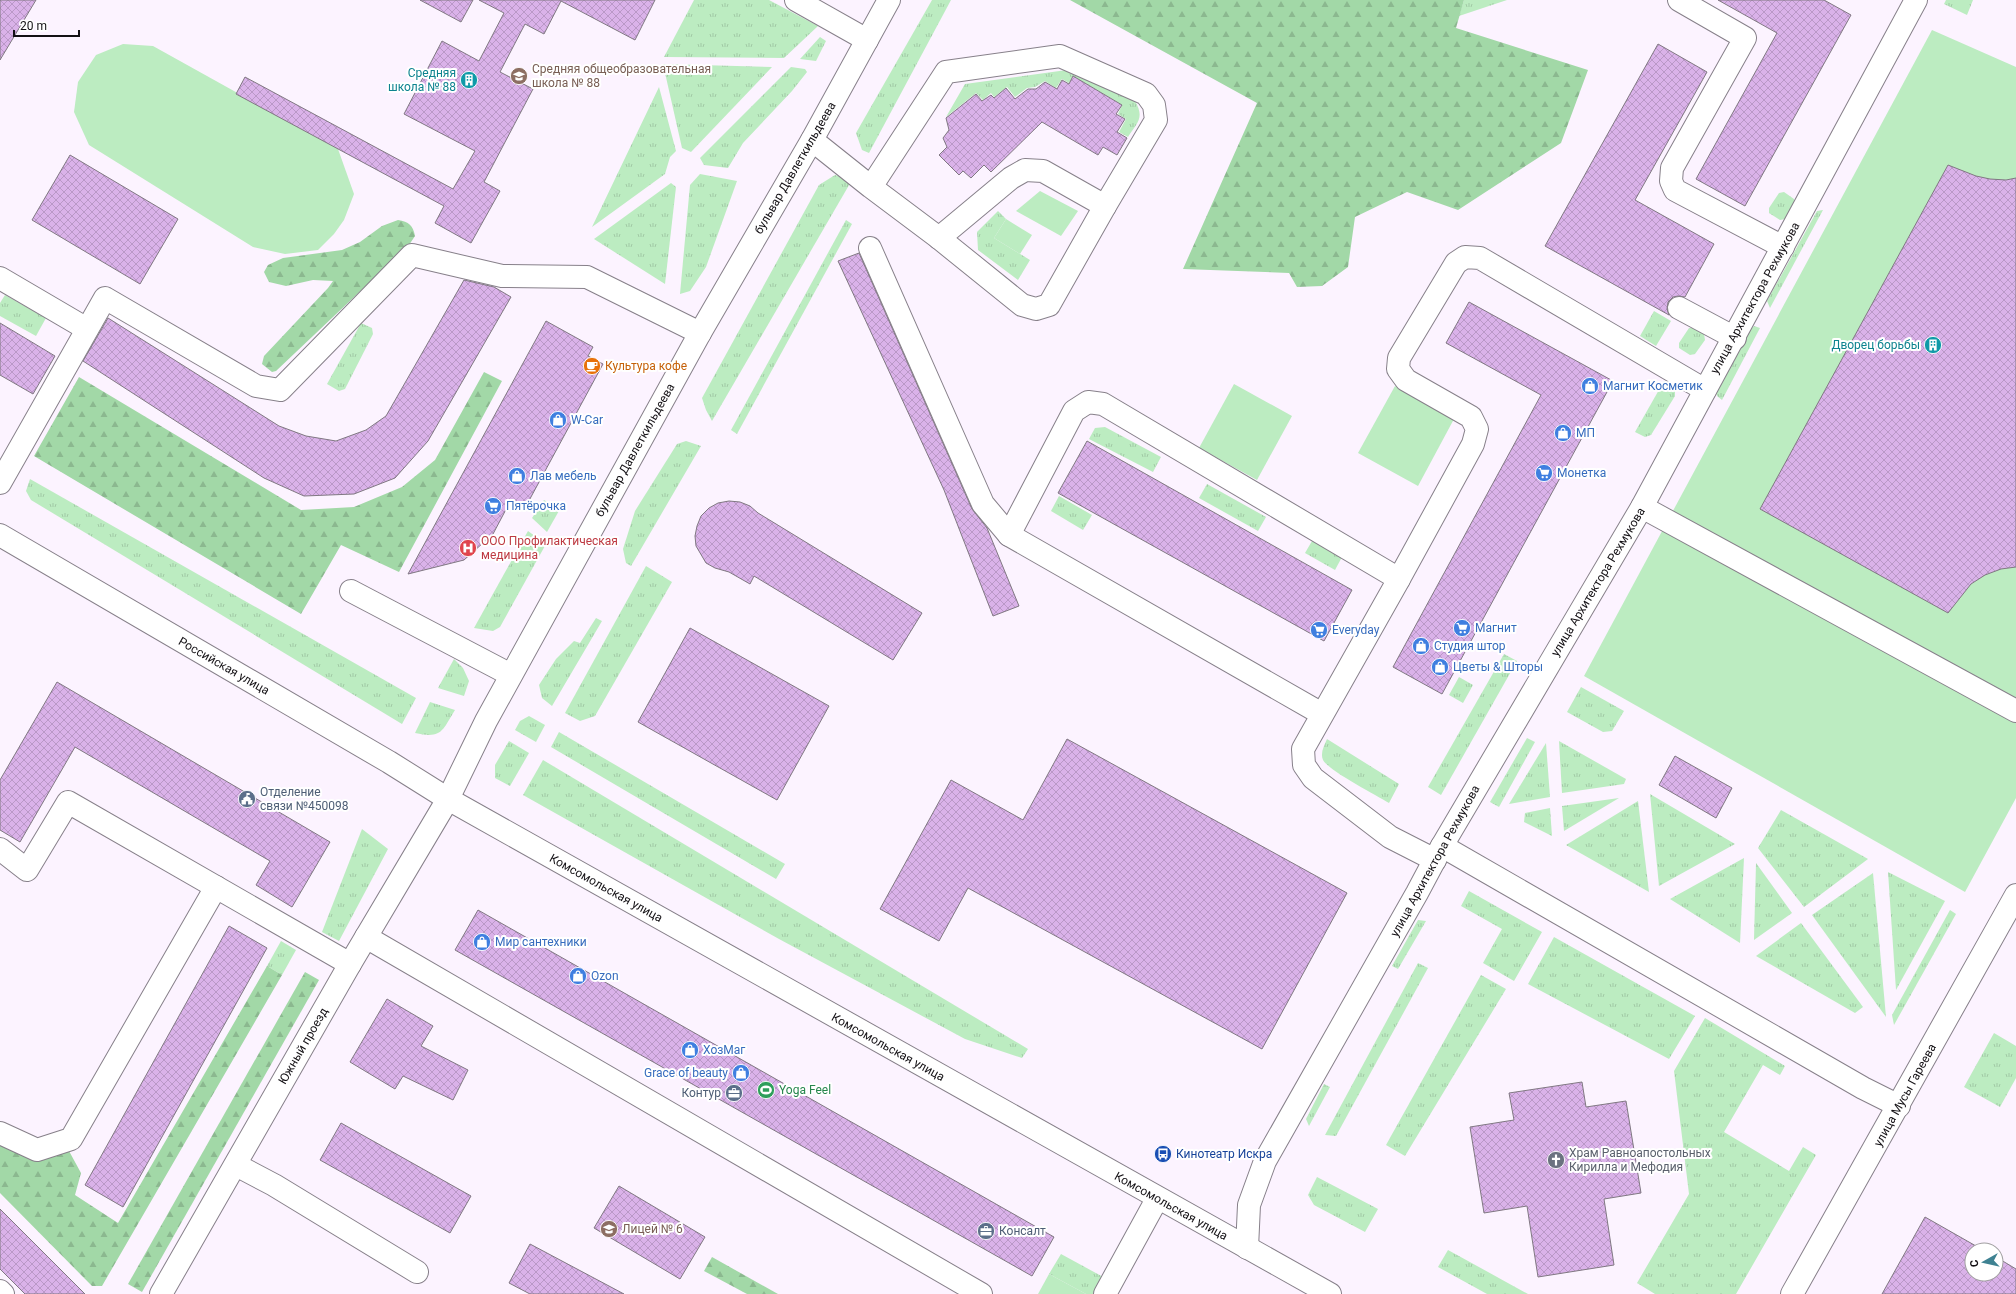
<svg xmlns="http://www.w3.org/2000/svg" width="2016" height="1294" font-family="Roboto,sans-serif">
<defs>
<pattern id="grass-tufts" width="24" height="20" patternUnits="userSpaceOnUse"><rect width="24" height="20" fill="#bcecc1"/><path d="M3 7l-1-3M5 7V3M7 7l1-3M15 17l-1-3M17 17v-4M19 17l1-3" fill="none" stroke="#a1c9a5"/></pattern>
<pattern id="forest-firs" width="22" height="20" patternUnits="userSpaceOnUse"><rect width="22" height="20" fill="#a2d8a7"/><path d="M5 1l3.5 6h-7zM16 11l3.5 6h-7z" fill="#8bb88f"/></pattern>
<pattern id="building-cross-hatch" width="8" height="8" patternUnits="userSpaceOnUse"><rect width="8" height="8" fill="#dab2e9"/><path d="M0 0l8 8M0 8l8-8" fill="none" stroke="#ba98c7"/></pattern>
</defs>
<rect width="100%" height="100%" fill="#fcf3ff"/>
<g fill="url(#grass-tufts)">
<polygon points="694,0 769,0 818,26 784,58 664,57"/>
<polygon points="932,0 951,0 869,153 862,150 856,133"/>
<polygon points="1464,0 1507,0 1459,16"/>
<polygon points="1946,0 1973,0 1967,15 1944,4"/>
<polygon points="820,37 826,41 816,61 800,59"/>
<polygon points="663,64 772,67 691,152 682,148"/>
<polygon points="791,67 805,69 807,72 792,91 743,143 728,168 704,165 700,158"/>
<path d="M 1074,69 L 1135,101 C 1145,118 1137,123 1128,137 L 1119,132 L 1126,119 L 1118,114 L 1122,105 L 1073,76 L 1069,83 L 1062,79 L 1056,88 L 1045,81 L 1035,87 L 1027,88 L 1015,97 L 1007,87 L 994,97 L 991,93 L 983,100 L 976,93 L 946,117 L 965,84 Z"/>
<polygon points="659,87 676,151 670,157 665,174 592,227"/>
<polygon points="700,174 737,181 706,267 690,291 680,294 690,185"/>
<polygon points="835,175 852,180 712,421 706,410 702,398 819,185"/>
<polygon points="671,183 676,187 665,284 594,239"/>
<polygon points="1784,192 1794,199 1795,205 1785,219 1780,220 1769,213 1769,208 1779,193"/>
<polygon points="1823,210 1770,308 1767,301 1817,211"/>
<polygon points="998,211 1006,219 994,238 1030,260 1018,280 978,250 977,232"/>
<polygon points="846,220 852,224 737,434 731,430"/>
<polygon points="5,295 46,318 36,336 0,316 0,303"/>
<polygon points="1654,311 1671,321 1656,346 1640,336"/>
<polygon points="361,323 372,328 373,334 345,389 339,391 327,384"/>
<polygon points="1754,326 1760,328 1722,400 1717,396 1715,389 1749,331"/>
<polygon points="1689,328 1694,328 1704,334 1705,340 1695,354 1690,355 1679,348 1679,343"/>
<polygon points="1664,381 1675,387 1675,396 1651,435 1645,437 1635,432"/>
<polygon points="1105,427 1161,457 1153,472 1089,439 1095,428"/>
<polygon points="686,441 701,446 631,566 626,563 623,549 635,511 677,444"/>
<polygon points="30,479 416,698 402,724 31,500 26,491"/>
<polygon points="1207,484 1266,517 1258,531 1199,498"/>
<polygon points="1059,496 1092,515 1083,530 1051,511"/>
<polygon points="544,500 560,509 547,532 532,518"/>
<polygon points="528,531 546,544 500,627 493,631 474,628"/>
<polygon points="1312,541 1342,557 1335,570 1305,553"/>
<polygon points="646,566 672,582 595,716 580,721 565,713"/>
<polygon points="596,618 602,621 552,706 542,698 539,685 556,659 574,641 580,643"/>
<polygon points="1504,654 1517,661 1441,795 1428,787"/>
<polygon points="454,659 463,668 469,681 464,696 438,688"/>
<polygon points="1459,677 1473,685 1463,703 1449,695"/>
<polygon points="1581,687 1624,711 1612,731 1603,732 1567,712"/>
<path d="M 430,702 L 455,710 C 442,731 442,739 415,733 Z"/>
<polygon points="529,716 545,725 536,742 515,730 520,721"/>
<polygon points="559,732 785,864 776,879 551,747"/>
<polygon points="1527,738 1535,742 1499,807 1490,802"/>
<path d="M 1327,739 L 1399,784 L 1389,803 C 1376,795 1329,771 1323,760 C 1320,753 1324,746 1327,739 Z"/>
<polygon points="509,741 529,753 510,786 495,778 495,765"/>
<polygon points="1559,741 1626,779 1624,784 1562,793"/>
<polygon points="1546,743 1550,797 1509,804"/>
<polygon points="543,760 1028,1049 1022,1058 965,1039 779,939 523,795"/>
<polygon points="1650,794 1735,844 1659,886"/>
<polygon points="1619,798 1564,831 1562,806"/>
<polygon points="1638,801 1649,892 1566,845"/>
<polygon points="1550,808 1552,836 1524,822 1525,813"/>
<polygon points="1781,810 1868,859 1804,907 1758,848"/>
<polygon points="362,829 388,849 339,941 322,932"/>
<polygon points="1744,858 1740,943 1670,899"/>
<polygon points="1756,863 1792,913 1754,940 1754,939"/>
<polygon points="1888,872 1945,901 1896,990"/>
<polygon points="1873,873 1886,1017 1812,915"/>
<polygon points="1469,891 1542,932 1514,981 1483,963 1502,929 1461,906"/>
<polygon points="1950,910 1956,914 1894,1025 1892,1015"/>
<polygon points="1418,920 1426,921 1398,969 1392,966"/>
<polygon points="1801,923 1863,1007 1855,1013 1756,956"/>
<polygon points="1554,937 1695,1016 1669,1059 1528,984"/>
<polygon points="281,941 296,950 282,975 267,966"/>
<polygon points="1418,963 1428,968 1336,1136 1325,1135"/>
<polygon points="1481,975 1506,989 1405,1156 1386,1145"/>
<polygon points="1705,1018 1785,1066 1780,1075 1763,1065 1724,1132 1789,1171 1803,1147 1816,1155 1736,1294 1655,1294 1637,1283 1689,1194 1674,1071"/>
<polygon points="1994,1033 2016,1046 2016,1078 2000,1107 1964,1087"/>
<polygon points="1324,1084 1330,1087 1309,1126 1306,1119"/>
<polygon points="1317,1177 1378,1209 1365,1232 1314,1205 1308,1195"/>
<polygon points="1448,1250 1528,1294 1487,1294 1438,1267"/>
<polygon points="1061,1254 1105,1278 1096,1294 1086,1294 1049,1274"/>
</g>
<g fill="url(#forest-firs)">
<polygon points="1070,0 1464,0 1456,28 1588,70 1561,143 1458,210 1407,192 1355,217 1348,267 1322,286 1297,287 1289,273 1183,269 1257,103"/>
<path d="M 398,220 C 409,222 413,225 415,236 L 409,245 L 276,371 L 272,372 L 262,364 L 264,356 L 328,288 L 333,281 L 313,280 L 286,286 L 269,282 L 264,272 L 268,265 L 283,258 L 342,250 L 360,242 L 382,226 Z"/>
<polygon points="484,372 502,381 399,572 341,545 301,614 34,456 79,377 301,510 354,507 402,487 435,460"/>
<polygon points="267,966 282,975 102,1286 92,1286 0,1193 0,1139 36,1158 69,1151 81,1173 75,1195 118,1223"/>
<polygon points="305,972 319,980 142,1292 128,1284"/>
<polygon points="712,1257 778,1294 747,1294 704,1271"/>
</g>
<g fill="#bcecc1">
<polygon points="1932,30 2016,67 2016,798 1965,892 1584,676"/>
<polygon points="123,44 153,46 338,149 354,194 344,220 334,234 318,250 285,254 253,247 89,145 74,112 78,82 96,55"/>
<polygon points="1040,191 1078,211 1061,236 1016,211"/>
<polygon points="1006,219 1032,235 1020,254 994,238"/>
<polygon points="1234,384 1292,416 1257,480 1199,448"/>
<polygon points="1395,386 1454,419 1418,486 1358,453"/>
<polygon points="1049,1274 1086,1294 1038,1294"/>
</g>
<g fill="url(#building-cross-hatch)" stroke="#807882">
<polygon points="0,0 36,0 0,60"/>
<polygon points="420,0 473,0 461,22"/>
<polygon points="479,0 655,0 635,40 561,1 544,34 525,24 500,72 533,89 484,182 500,191 471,243 435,223 444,206 236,94 245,77 453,189 475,151 404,114 442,41 479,61 504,13"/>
<polygon points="1718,0 1824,0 1851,15 1745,206 1696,179 1777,33"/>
<polygon points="1658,44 1707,72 1635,200 1714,244 1685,297 1678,296 1673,297 1668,302 1667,309 1669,315 1545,246"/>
<polygon points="1073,76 1122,105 1116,114 1125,119 1117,132 1127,138 1117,155 1103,147 1098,155 1042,122 991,172 984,165 971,178 963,171 959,175 939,155 947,147 943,138 949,130 946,118 976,94 982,101 991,95 994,98 1006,88 1015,99 1028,89 1036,89 1045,82 1057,89 1062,80 1069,84"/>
<polygon points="70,155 178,219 140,284 32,220"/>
<polygon points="1948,165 1976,176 1990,179 2006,180 2016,178 2016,567 2001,569 1985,575 1971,584 1948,613 1760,509"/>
<polygon points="859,253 972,509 987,528 1019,606 993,616 944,490 838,261"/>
<polygon points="464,280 494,287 511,297 428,441 395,478 354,494 304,496 264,478 83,361 108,318 279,426 306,436 336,441 366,430 386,416"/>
<polygon points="1469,302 1613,381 1442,694 1393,667 1541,395 1446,343"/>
<polygon points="546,321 593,347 588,356 603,364 525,508 511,500 493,534 464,560 408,574"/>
<polygon points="0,323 55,356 33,394 0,375"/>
<polygon points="1087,441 1352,590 1324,641 1058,493"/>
<polygon points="729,501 740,502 750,506 758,513 922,613 893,660 754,576 750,584 729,572 715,568 706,563 696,546 695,536 697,526 701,516 709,508 718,503"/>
<polygon points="690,628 829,706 777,800 638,722"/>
<polygon points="57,682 330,842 292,907 256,885 270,861 75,747 20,842 0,830 0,780"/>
<polygon points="1067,739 1347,893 1262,1049 968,888 939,941 880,909 951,780 1023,820"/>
<polygon points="1675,756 1732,788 1716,818 1659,785"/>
<polygon points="478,910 1054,1237 1032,1276 455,950"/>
<polygon points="229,926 267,948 123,1207 85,1185"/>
<polygon points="387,999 433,1026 421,1046 468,1070 453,1100 403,1076 395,1089 350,1062"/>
<polygon points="1582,1082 1586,1107 1626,1101 1641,1193 1604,1199 1614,1265 1538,1277 1527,1206 1484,1213 1470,1127 1514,1120 1509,1093"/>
<polygon points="341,1123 471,1196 450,1233 320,1160"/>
<polygon points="619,1186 705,1237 680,1279 594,1228"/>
<polygon points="0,1209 85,1294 25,1294 0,1269"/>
<polygon points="1925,1217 1983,1250 1972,1250 1972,1274 1996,1274 1996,1257 2016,1269 2016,1294 1882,1294"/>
<polygon points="530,1244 624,1294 530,1294 509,1283"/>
</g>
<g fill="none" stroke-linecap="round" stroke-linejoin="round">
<defs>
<g id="minor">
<polyline points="796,0 867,40"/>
<polyline points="1679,0 1745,38 1672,168 1671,181 1675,190 1783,247"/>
<polyline points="812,140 871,187 939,238 1022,305 1036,309 1049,305 1105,206 1156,120 1154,105 1146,94 1060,56 946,72 871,187"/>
<polyline points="939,238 1011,178 1025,170 1043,171 1105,206"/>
<polyline points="870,248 983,504 1009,535 1322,714"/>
<polyline points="0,278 87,329"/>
<polyline points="1679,308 1735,338"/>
<polyline points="0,483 105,298 256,386 280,390 412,255 502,276 587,277 700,333"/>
<polyline points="1642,507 2016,711"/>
<polyline points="1009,535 1074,411 1088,402 1103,404 1399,579 1303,749 1304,765 1313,778 1390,837 1435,860"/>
<polyline points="1399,579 1473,444 1477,429 1471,417 1406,380 1398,369 1399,358 1456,263 1465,257 1480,258 1705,390"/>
<polyline points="351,591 511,675"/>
<polyline points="1442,846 1863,1088 1899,1106"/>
<polyline points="0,849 27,870 68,802 350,964"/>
<polyline points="366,937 981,1294"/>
<polyline points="0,1133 37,1150 71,1139 216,887"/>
<polyline points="236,1165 274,1185 417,1272"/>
<polyline points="1247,1248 1249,1205 1265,1161 1417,893 1442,846 1642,507 1916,0"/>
<polyline points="0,1291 3,1294"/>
<polyline points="161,1294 350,964 448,799 486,721 700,333 812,140 889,0"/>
<polyline points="1105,1294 1157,1199"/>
<polyline points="1792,1294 2016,895"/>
</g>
<polyline id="major" points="0,535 389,762 448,799 1330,1294"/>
</defs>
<use href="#minor" stroke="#87808a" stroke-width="24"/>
<use href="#major" stroke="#87808a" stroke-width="24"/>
<use href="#minor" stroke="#fff" stroke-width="22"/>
<use href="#major" stroke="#fff" stroke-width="22"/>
</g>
<defs>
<symbol id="school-disc" viewBox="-11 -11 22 22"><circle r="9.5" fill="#8d6e63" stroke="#fff"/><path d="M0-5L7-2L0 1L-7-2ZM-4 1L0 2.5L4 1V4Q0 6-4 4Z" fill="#fff"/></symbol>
<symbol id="building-disc" viewBox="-11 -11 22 22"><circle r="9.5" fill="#0f9aa8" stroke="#fff"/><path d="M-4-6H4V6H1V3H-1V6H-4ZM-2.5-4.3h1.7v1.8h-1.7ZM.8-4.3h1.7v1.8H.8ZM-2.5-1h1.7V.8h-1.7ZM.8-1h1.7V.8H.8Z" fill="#fff"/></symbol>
<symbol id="cafe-disc" viewBox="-11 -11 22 22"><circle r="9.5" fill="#e8710a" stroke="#fff"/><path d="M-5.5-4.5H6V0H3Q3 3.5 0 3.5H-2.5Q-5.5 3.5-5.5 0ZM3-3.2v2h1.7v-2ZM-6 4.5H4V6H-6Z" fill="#fff"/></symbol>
<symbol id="shop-disc" viewBox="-11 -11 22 22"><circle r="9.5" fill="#3f7fe0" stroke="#fff"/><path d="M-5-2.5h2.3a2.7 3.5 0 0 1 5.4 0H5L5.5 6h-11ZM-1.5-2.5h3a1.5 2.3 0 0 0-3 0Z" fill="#fff"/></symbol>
<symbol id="supermarket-disc" viewBox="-11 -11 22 22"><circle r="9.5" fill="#3f7fe0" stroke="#fff"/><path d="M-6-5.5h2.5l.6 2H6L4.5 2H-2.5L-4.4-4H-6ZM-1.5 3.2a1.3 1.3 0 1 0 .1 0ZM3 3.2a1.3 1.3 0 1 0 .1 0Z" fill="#fff"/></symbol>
<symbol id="hospital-disc" viewBox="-11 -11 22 22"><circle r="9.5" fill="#e0444e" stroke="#fff"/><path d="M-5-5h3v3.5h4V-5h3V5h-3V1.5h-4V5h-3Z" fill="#fff"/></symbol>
<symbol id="civic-disc" viewBox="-11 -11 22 22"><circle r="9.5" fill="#5c6f8a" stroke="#fff"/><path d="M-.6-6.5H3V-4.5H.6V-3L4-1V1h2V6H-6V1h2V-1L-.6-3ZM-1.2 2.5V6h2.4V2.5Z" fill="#fff"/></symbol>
<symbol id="stadium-disc" viewBox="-11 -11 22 22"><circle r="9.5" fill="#2e9e5b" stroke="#fff"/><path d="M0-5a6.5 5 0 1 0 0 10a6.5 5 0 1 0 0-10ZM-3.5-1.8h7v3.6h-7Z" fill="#fff"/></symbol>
<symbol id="office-disc" viewBox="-11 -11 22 22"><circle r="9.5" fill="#5c6f8a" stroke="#fff"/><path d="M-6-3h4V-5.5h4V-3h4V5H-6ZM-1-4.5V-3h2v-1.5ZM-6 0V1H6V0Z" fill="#fff"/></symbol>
<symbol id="bus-disc" viewBox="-11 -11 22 22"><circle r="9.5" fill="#1a4fb4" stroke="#fff"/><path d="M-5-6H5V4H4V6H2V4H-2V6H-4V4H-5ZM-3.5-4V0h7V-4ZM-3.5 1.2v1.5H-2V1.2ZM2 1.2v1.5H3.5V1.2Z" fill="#fff"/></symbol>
<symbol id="church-disc" viewBox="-11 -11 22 22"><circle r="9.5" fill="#6b7280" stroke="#fff"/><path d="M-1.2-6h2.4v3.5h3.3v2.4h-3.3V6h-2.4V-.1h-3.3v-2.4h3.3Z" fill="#fff"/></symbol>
</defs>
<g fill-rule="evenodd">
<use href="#school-disc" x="509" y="66" width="20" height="20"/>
<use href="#building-disc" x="459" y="70" width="20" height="20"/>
<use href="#building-disc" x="1923" y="335" width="20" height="20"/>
<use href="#cafe-disc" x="582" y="356" width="20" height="20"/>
<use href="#shop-disc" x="1580" y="376" width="20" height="20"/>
<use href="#shop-disc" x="548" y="410" width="20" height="20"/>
<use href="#shop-disc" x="1553" y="423" width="20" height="20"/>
<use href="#supermarket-disc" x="1534" y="463" width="20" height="20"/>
<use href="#shop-disc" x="507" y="466" width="20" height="20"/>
<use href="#supermarket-disc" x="483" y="496" width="20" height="20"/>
<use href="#hospital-disc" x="458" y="538" width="20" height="20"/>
<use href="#supermarket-disc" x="1452" y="618" width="20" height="20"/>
<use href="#supermarket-disc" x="1309" y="620" width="20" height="20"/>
<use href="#shop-disc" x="1411" y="636" width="20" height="20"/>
<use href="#shop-disc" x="1430" y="657" width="20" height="20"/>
<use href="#civic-disc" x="237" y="789" width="20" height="20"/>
<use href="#shop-disc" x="472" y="932" width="20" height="20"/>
<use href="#shop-disc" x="568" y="966" width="20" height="20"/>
<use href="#shop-disc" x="680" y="1040" width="20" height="20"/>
<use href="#shop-disc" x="731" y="1063" width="20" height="20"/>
<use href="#stadium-disc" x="756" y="1080" width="20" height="20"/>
<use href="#office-disc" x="724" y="1083" width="20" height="20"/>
<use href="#bus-disc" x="1153" y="1144" width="20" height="20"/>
<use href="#church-disc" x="1546" y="1150" width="20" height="20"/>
<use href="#school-disc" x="599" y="1219" width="20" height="20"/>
<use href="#office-disc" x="976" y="1221" width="20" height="20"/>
</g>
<g text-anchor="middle" stroke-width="4" stroke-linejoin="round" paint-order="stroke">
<g font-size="12" fill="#785e54" stroke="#fff" text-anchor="start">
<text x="532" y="73">Средняя общеобразовательная<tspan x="532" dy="14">школа № 88</tspan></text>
<text x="622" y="1233">Лицей № 6</text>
</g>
<g font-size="12" fill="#0d838f" stroke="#fff" text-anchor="end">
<text x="456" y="77">Средняя<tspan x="456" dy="14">школа № 88</tspan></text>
<text x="1920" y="349">Дворец борьбы</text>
</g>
<g font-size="12" fill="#131014" stroke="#fff">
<text transform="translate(795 168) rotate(-60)" y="4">бульвар Давлеткильдеева</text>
<text transform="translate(1755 298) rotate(-61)" y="4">улица Архитектора Рехмукова</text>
<text transform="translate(635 450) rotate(-61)" y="4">бульвар Давлеткильдеева</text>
<text transform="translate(1598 582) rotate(-59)" y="4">улица Архитектора Рехмукова</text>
<text transform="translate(224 666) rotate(30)" y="4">Российская улица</text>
<text transform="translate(1435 861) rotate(-61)" y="4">улица Архитектора Рехмукова</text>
<text transform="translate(606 888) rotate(29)" y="4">Комсомольская улица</text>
<text transform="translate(303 1046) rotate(-60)" y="4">Южный проезд</text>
<text transform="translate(888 1047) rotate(29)" y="4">Комсомольская улица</text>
<text transform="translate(1905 1095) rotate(-61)" y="4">улица Мусы Гареева</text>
<text transform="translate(1171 1206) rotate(29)" y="4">Комсомольская улица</text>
</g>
<g font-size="12" fill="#c56008" stroke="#fff" text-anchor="start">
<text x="605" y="370">Культура кофе</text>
</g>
<g font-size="12" fill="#366cbe" stroke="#fff" text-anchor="start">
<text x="1603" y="390">Магнит Косметик</text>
<text x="571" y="424">W-Car</text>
<text x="1576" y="437">МП</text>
<text x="1557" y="477">Монетка</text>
<text x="530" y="480">Лав мебель</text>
<text x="506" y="510">Пятёрочка</text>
<text x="1475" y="632">Магнит</text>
<text x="1332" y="634">Everyday</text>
<text x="1434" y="650">Студия штор</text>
<text x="1453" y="671">Цветы &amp; Шторы</text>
<text x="495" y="946">Мир сантехники</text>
<text x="591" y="980">Ozon</text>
<text x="703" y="1054">ХозМаг</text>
<text x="728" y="1077" text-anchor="end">Grace of beauty</text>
</g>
<g font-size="12" fill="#be3a42" stroke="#fff" text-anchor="start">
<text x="481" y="545">ООО Профилактическая<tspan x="481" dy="14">медицина</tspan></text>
</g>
<g font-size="12" fill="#4e5e75" stroke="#fff" text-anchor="start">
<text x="260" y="796">Отделение<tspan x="260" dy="14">связи №450098</tspan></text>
<text x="721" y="1097" text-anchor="end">Контур</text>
<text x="999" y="1235">Консалт</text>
</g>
<g font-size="12" fill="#27864d" stroke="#fff" text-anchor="start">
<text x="779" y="1094">Yoga Feel</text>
</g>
<g font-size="12" fill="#5b616d" stroke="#fff" text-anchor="start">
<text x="1569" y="1157">Храм Равноапостольных<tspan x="1569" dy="14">Кирилла и Мефодия</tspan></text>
</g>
<g font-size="12" fill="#164399" stroke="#fff" text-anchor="start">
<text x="1176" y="1158">Кинотеатр Искра</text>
</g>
</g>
<g transform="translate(1984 1262) rotate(262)"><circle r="19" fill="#ffffff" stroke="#a19fa1"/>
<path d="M0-3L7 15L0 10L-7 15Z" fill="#3f8292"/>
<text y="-6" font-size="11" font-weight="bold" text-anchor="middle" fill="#131014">С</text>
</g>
<path d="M14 30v6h65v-6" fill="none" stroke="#131014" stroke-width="2"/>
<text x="20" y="30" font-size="12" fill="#131014" stroke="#ffffff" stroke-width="3" paint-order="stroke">20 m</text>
</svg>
